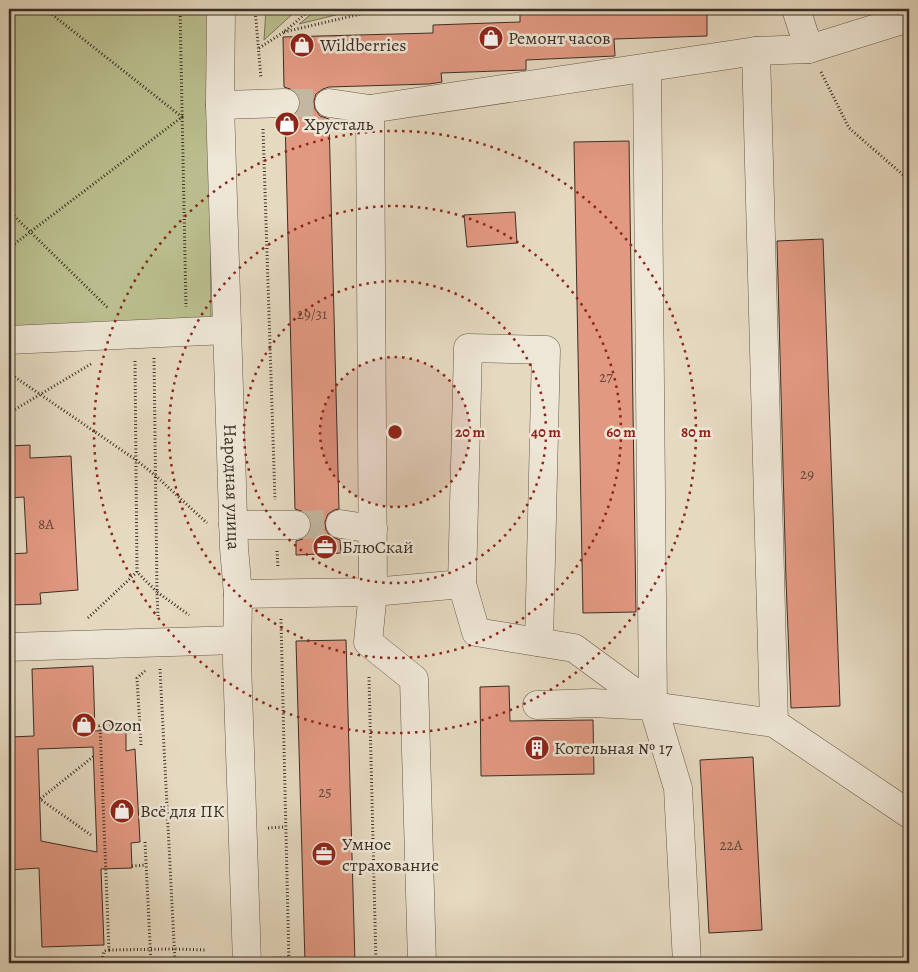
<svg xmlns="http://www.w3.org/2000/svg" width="918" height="972" font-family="Alegreya,serif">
<rect width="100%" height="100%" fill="#e5d9c0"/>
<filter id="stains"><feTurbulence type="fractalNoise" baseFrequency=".004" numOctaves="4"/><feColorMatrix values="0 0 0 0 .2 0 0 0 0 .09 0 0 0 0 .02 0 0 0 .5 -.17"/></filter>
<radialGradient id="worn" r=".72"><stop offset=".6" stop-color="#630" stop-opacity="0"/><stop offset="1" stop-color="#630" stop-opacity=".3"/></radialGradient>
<g fill="#babe8e" stroke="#7a765a">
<polygon points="9,9 209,9 211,324 9,333"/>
<polygon points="266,9 298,9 264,40"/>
<polygon points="318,9 360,9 299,24"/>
</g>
<g fill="#e29982" stroke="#3a2e26" fill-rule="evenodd">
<polygon points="606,9 707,9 707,36 614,39 615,56 526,60 526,70 441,73 442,82 429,84 329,87 323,89 316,94 314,101 315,109 320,116 329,119 339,509 334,510 328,514 325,522 326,530 330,536 340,540 341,553 296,555 296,541 303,539 309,533 312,525 310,518 304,512 295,509 285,119 293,116 298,111 301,102 298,95 293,90 284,87 283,37 433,33 433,25 520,22 520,12"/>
<polygon points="629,141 636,612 583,613 574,142"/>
<polygon points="515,212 517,243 467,247 464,215"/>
<polygon points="823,239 840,706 791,708 786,580 777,241"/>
<polygon points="30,445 30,458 71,456 78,590 40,593 41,604 9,605 9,554 27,553 24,497 9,498 9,446"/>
<polygon points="346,640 355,963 305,963 296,641"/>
<path d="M 93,666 L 95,731 L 126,729 L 126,751 L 135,749 L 140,842 L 131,843 L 132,868 L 101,869 L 104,945 L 42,947 L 39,868 L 9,870 L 9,737 L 34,736 L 32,669 ZM 93,747 L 97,852 L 41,841 L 38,749 Z"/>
<polygon points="509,686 510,721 593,720 594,774 481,776 480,687"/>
<polygon points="753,757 762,930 709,933 700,760"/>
</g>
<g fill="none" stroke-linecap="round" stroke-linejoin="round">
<g stroke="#c3b7a1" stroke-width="28" stroke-dasharray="28 14" stroke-linecap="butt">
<polyline points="285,103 329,103"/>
<polyline points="296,525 340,524"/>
</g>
<defs>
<g id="minor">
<path id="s1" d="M 221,9 L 220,105 L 234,548 L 238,594 L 237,661 L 247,963"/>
<polyline points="796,9 809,49"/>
<polyline points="756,51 774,723"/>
<polyline points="329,103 370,109"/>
<polyline points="220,105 285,103"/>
<polyline points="9,340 227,330"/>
<polyline points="340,524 373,529"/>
<polyline points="233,525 296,525"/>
<polyline points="462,584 468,348 546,350 539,642"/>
<polyline points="238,594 373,592 370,109 756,51 809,49 909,18"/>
<polyline points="9,647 237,640"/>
<polyline points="537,705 593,703 653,706 647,68"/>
<polyline points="653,706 678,788 687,963"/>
<polyline points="422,963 414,679 368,642 373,592 462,584 476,632 574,648 653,706 774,723 909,814"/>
</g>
</defs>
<use href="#minor" stroke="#65594c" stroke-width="29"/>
<g stroke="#3a2e26" stroke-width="3" stroke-dasharray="1 2.5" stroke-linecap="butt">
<polyline points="180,9 186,307"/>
<polyline points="255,9 261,78"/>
<polyline points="284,32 382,9"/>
<polyline points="259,48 284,32 311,9"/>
<polyline points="821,72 849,128 909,180"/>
<polyline points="263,129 275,500"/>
<polyline points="9,211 108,308"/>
<polyline points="9,248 182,117 45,9"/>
<polyline points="154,358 157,592 189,615"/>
<polyline points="135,361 137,572 157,592 158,616"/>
<polyline points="9,373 136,460 156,476 207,523"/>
<polyline points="9,413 91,364"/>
<polyline points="277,551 278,568"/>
<polyline points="88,618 137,572"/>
<polyline points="281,619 289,963"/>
<polyline points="160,669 175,963"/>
<polyline points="369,677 376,963"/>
<polyline points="95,726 140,723"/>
<polyline points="100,726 109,950 104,951 101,963"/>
<polyline points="126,732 140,731"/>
<polyline points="141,745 137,678 146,670"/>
<polyline points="268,828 285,827"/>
<polyline points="91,835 40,799 94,756"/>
<polyline points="145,842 151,963"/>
<polyline points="132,866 146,865"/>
<polyline points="109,950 174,949 207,950"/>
<polyline points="273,958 288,958"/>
</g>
<use href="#minor" stroke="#eee6d6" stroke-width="28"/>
</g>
<circle cx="395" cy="432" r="75" fill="#8f2418" fill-opacity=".12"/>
<g fill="none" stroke="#8f2418" stroke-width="2.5" stroke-dasharray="2.5 5">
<circle cx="395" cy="432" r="75"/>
<circle cx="395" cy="432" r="151"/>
<circle cx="395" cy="432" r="226"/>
<circle cx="395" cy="432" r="301"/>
</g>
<defs>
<symbol id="shop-disc" viewBox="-11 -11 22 22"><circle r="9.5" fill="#8f2418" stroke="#eee6d6"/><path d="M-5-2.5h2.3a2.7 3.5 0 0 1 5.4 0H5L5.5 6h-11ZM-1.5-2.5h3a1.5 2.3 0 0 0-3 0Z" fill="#fff"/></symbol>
<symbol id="office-disc" viewBox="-11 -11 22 22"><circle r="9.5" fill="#8f2418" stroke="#eee6d6"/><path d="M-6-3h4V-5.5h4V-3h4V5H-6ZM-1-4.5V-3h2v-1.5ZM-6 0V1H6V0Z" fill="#fff"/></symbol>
<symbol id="building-disc" viewBox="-11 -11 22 22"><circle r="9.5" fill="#8f2418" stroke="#eee6d6"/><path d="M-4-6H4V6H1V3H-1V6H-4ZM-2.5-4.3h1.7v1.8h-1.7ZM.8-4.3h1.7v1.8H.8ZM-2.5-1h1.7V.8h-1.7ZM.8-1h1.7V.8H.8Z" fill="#fff"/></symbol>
</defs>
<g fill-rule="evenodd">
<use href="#shop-disc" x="477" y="24" width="28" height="28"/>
<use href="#shop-disc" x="288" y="31" width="28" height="28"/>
<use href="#shop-disc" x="273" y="110" width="28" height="28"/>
<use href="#office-disc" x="311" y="533" width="28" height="28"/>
<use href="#shop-disc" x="70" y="711" width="28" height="28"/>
<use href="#building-disc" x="523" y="734" width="28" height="28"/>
<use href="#shop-disc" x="108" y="797" width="28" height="28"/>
<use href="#office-disc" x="310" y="840" width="28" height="28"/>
</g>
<g text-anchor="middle" stroke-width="5" stroke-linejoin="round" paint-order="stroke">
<g font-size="15" fill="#64493d">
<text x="312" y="319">29/31</text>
<text x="606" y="382">27</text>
<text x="807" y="479">29</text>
<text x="46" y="529">8А</text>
<text x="325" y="797">25</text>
<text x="731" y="850">22А</text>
</g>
<g font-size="18" fill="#3a2e26" stroke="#eee6d6" text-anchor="start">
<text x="508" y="44">Ремонт часов</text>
<text x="320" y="51">Wildberries</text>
<text x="304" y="130">Хрусталь</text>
<text x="342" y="553">БлюСкай</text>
<text x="102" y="731">Ozon</text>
<text x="554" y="754">Котельная № 17</text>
<text x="140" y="817">Всё для ПК</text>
<text x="342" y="850">Умное<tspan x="342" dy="21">страхование</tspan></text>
</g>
<g font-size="18" fill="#3a2e26" stroke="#eee6d6">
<text dy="6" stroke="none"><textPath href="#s1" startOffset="478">Народная улица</textPath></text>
</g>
</g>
<circle cx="395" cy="432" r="8" fill="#8f2418" stroke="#eee6d6" stroke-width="2.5"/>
<g font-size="15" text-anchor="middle" font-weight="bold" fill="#8f2418" stroke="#eee6d6" stroke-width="5" stroke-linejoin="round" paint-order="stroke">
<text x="470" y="437">20 m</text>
<text x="546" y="437">40 m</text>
<text x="621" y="437">60 m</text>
<text x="696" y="437">80 m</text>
</g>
<rect width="918" height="972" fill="none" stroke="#e5d9c0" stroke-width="30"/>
<rect x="10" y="10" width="898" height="952" fill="none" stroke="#3a2e26" stroke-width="2.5"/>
<rect x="15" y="15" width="888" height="942" fill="none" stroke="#3a2e26"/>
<rect width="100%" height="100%" filter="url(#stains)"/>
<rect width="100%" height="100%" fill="url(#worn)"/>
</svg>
